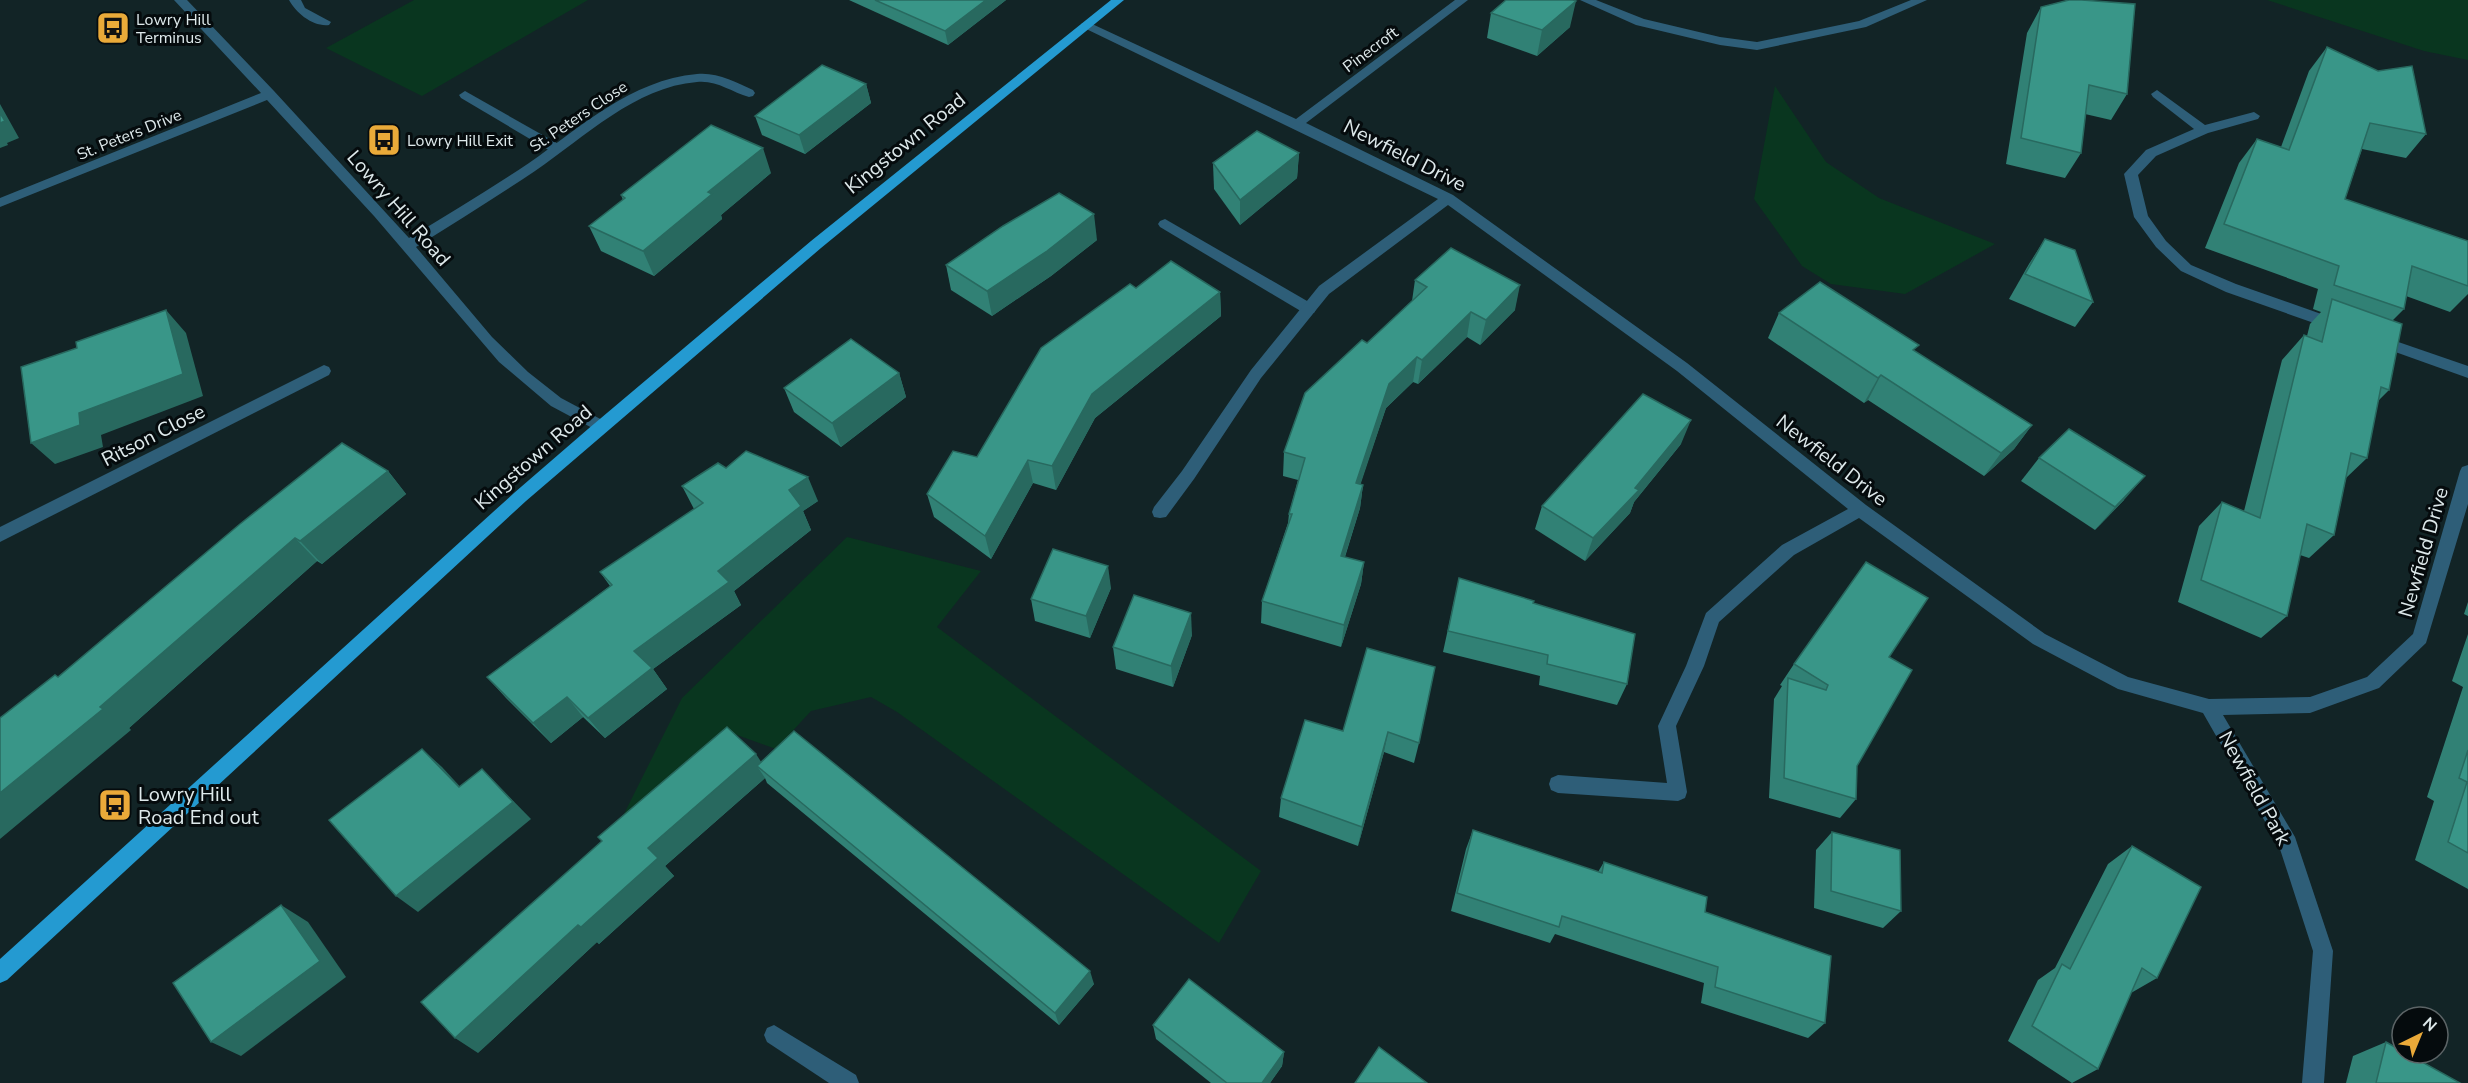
<svg xmlns="http://www.w3.org/2000/svg" width="2468" height="1083" font-family="'Nunito Sans',sans-serif">
<rect width="100%" height="100%" fill="#122426"/>
<g fill="#09361f">
<polygon points="414,0 588,0 422,96 326,48"/>
<polygon points="2267,0 2468,0 2468,60 2424,51"/>
<polygon points="1775,86 1826,162 1879,198 1995,244 1905,294 1831,284 1802,266 1754,199"/>
<polygon points="847,537 981,571 937,627 1261,871 1219,943 897,712 871,697 811,711 776,749 726,731 623,816 682,698"/>
</g>
<g fill="none" stroke-linecap="round" stroke-linejoin="round">
<g fill="#2e5e78" fill-rule="evenodd">
<polygon points="465,91 562,146 564,149 557,153 552,152 461,98 459,95"/>
<polygon points="1165,219 1314,305 1316,309 1314,313 1304,313 1160,227 1158,224 1160,221"/>
</g>
<g fill="#2e5e78" fill-rule="evenodd">
<path d="M 174,0 L 187,0 L 274,91 L 409,238 C 449,214 490,189 529,163 C 581,127 631,80 697,74 C 717,72 736,82 753,90 L 755,93 L 753,96 L 749,97 C 731,92 717,80 697,82 C 635,87 585,137 535,171 C 496,197 456,222 416,247 L 492,337 L 528,372 L 561,398 L 606,422 L 609,426 L 606,430 L 596,430 L 551,406 L 499,362 L 374,216 L 267,100 L 0,207 L 0,198 L 261,93 Z"/>
<path d="M 289,0 L 301,0 L 305,8 L 331,22 L 329,25 C 313,27 296,13 289,0 Z"/>
<polygon points="1455,0 1468,0 1306,123 1453,195 1687,363 1866,505 2045,634 2128,677 2209,699 2310,697 2367,677 2413,634 2460,471 2462,467 2468,465 2468,504 2426,643 2379,688 2310,713 2223,715 2295,837 2333,951 2324,1083 2302,1083 2313,951 2279,846 2203,713 2118,689 2033,644 1859,518 1794,555 1719,622 1704,666 1676,726 1687,792 1685,798 1678,801 1558,793 1551,790 1549,784 1551,778 1558,775 1667,783 1658,726 1686,666 1706,613 1782,545 1848,509 1677,371 1448,205 1329,294 1261,378 1194,479 1166,517 1160,518 1154,517 1152,512 1154,507 1182,471 1251,370 1319,286 1438,199 1080,26 1082,23 1090,23 1296,119"/>
<polygon points="1580,0 1596,0 1644,19 1720,37 1757,42 1859,21 1911,0 1927,0 1866,27 1757,50 1720,45 1636,25"/>
<polygon points="2157,90 2205,125 2254,112 2260,116 2258,119 2208,133 2156,156 2138,175 2148,216 2166,241 2191,265 2236,284 2341,321 2343,325 2341,329 2331,329 2226,292 2181,271 2156,247 2134,217 2124,174 2146,150 2194,129 2153,97 2151,94"/>
<polygon points="2378,335 2468,366 2468,378 2373,344 2371,340"/>
<polygon points="324,365 329,367 331,371 329,375 0,542 0,527"/>
<polygon points="774,1025 856,1075 859,1083 829,1083 767,1042 764,1035 767,1028"/>
</g>
<polygon fill="#249ad1" fill-rule="evenodd" points="1111,0 1124,0 821,248 526,501 7,980 0,983 0,959 514,493 588,429 811,241"/>
</g>
<g fill="#318175">
<polygon points="849,0 1006,0 948,45"/>
<polygon points="2041,7 2127,94 2111,120 2085,114 2081,153 2065,178 2006,164 2027,33"/>
<polygon points="1491,13 1570,27 1537,56 1487,38"/>
<polygon points="2327,47 2426,134 2406,158 2362,149 2345,199 2468,241 2468,294 2450,312 2406,296 2404,309 2393,320 2389,390 2378,401 2367,458 2346,478 2334,535 2309,558 2300,555 2287,616 2261,638 2178,602 2199,526 2222,502 2244,511 2282,360 2304,335 2307,336 2310,324 2321,312 2313,309 2318,289 2205,248 2239,163 2257,139 2281,147 2309,71"/>
<polygon points="866,84 871,103 805,154 762,135 755,116"/>
<polygon points="1299,153 1297,178 1240,225 1214,189 1213,163"/>
<polygon points="771,173 721,215 722,219 654,276 601,251 589,226 623,200 621,195"/>
<polygon points="2045,239 2093,302 2075,327 2009,299 2029,264"/>
<polygon points="1097,240 1051,276 992,316 951,290 946,265"/>
<polygon points="1415,280 1515,310 1480,345 1467,337 1418,384 1413,382 1386,408 1360,484 1363,485 1360,508 1345,557 1364,562 1361,584 1341,647 1261,623 1262,601 1288,523 1289,514 1298,480 1283,476 1284,452 1367,343 1412,301"/>
<polygon points="1136,288 1220,292 1221,316 1095,418 1056,490 1033,483 991,559 934,517 927,494 977,457"/>
<polygon points="1779,313 1915,351 2032,425 2014,449 1984,476 1868,400 1864,403 1768,338"/>
<polygon points="899,373 906,397 841,447 794,412 784,388"/>
<polygon points="1681,444 1634,502 1630,513 1585,561 1535,529 1542,506"/>
<polygon points="2039,458 2124,500 2095,530 2021,481"/>
<polygon points="726,468 818,501 803,511 811,530 734,591 741,605 653,669 667,689 605,738 583,717 551,743 506,698 487,677 610,586 600,572 694,509 682,486"/>
<polygon points="388,471 406,494 322,564 317,561 129,728 131,730 58,677"/>
<polygon points="1459,578 1534,603 1627,684 1617,705 1539,685 1540,676 1443,652"/>
<polygon points="1111,588 1090,638 1035,621 1031,599"/>
<polygon points="2468,602 2468,616 2464,614"/>
<polygon points="2468,634 2468,889 2415,860 2434,801 2427,797 2463,687 2452,681"/>
<polygon points="1192,635 1173,687 1116,669 1113,647"/>
<polygon points="1367,648 1419,743 1414,763 1384,752 1358,846 1279,817 1281,798 1343,731"/>
<polygon points="1889,657 1857,766 1856,799 1840,818 1769,798 1774,699 1782,686 1780,685 1794,664"/>
<polygon points="761,762 1094,984 1059,1025 767,783 765,778 665,866 674,876 599,944 597,942 478,1053"/>
<polygon points="1473,830 1598,872 1604,862 1705,912 1825,1023 1808,1038 1701,1003 1704,983 1555,934 1550,943 1451,911 1466,849"/>
<polygon points="1832,832 1901,911 1883,928 1814,908 1816,850"/>
<polygon points="2132,846 2157,978 2131,993 2098,1069 2072,1083 2008,1041 2038,980 2055,968 2108,864"/>
<polygon points="1153,1025 1284,1052 1282,1066 1270,1083 1211,1083 1156,1039"/>
<polygon points="2386,1042 2460,1083 2346,1083 2353,1056"/>
</g>
<g fill="#28695f">
<polygon points="986,0 1006,0 948,45 945,31"/>
<polygon points="1576,1 1570,27 1537,56 1542,30"/>
<polygon points="866,84 871,103 805,154 799,135"/>
<polygon points="0,104 19,138 7,143 8,145 0,148"/>
<polygon points="763,148 771,173 721,215 722,219 654,276 643,251 708,192"/>
<polygon points="1299,153 1297,178 1240,225 1240,200"/>
<polygon points="1094,214 1097,240 1051,276 992,316 987,291"/>
<polygon points="1520,285 1515,310 1480,345 1486,320"/>
<polygon points="1220,292 1221,316 1095,418 1056,490 1052,466 1092,394"/>
<polygon points="166,310 186,333 203,396 101,435 103,447 55,464 31,443"/>
<polygon points="1471,312 1467,337 1418,384 1422,360"/>
<polygon points="1417,357 1413,382 1386,408 1353,507 1356,483 1389,384"/>
<polygon points="899,373 906,397 841,447 832,423"/>
<polygon points="1881,375 1868,400 1864,403 1878,378"/>
<polygon points="1691,420 1681,444 1634,502 1630,513 1585,561 1593,538"/>
<polygon points="2032,425 2014,449 1984,476 2001,453"/>
<polygon points="1028,460 1033,483 991,559 985,536"/>
<polygon points="388,471 406,494 322,564 300,541"/>
<polygon points="2145,476 2124,500 2095,530 2115,507"/>
<polygon points="808,477 818,501 803,511 811,530 734,591 741,605 653,669 667,689 605,738 588,718 634,651 718,571 789,490"/>
<polygon points="1363,485 1360,508 1338,578 1341,556"/>
<polygon points="295,538 317,561 129,728 131,730 0,839 0,793 100,707"/>
<polygon points="1364,562 1361,584 1341,647 1344,625"/>
<polygon points="1108,566 1111,588 1090,638 1086,616"/>
<polygon points="1191,613 1192,635 1173,687 1171,666"/>
<polygon points="567,697 583,717 551,743 533,723"/>
<polygon points="1388,732 1384,752 1358,846 1362,827"/>
<polygon points="422,749 442,767 477,805 459,787"/>
<polygon points="756,754 769,774 757,766 765,778 665,866 674,876 599,944 597,942 478,1053 455,1038 648,848"/>
<polygon points="482,769 531,819 418,912 396,896"/>
<polygon points="281,905 308,922 346,977 241,1056 211,1042"/>
<polygon points="1090,971 1094,984 1059,1025 1055,1013"/>
<polygon points="1284,1052 1282,1066 1270,1083 1262,1083"/>
</g>
<g fill="#399688" stroke="#28695f" stroke-width="1.5">
<polygon points="875,0 986,0 945,31"/>
<polygon points="1506,0 1573,0 1576,1 1542,30 1491,13"/>
<polygon points="2069,0 2082,0 2135,4 2127,94 2089,85 2081,153 2021,138 2041,7"/>
<polygon points="2327,47 2378,71 2412,66 2426,134 2370,123 2345,199 2468,241 2468,286 2412,266 2404,309 2334,285 2339,266 2224,224 2257,139 2289,150"/>
<polygon points="822,65 866,84 799,135 755,116"/>
<polygon points="0,113 5,121 0,123"/>
<polygon points="711,125 763,148 708,192 712,194 643,251 589,226 625,198 621,195"/>
<polygon points="1257,131 1299,153 1240,200 1213,163"/>
<polygon points="1059,193 1094,214 1047,251 987,291 946,265 1003,226"/>
<polygon points="2045,239 2075,250 2093,302 2025,274"/>
<polygon points="1451,248 1520,285 1486,320 1471,312 1422,360 1417,357 1389,384 1356,483 1363,485 1341,556 1364,562 1344,625 1262,601 1292,514 1289,514 1305,458 1284,452 1305,393 1362,340 1367,343 1427,287 1415,280"/>
<polygon points="1171,261 1220,292 1092,394 1052,466 1028,460 985,536 927,494 953,451 977,457 1041,348 1130,284 1136,288"/>
<polygon points="1820,282 1919,345 1913,350 2032,425 2001,453 1881,375 1878,378 1779,313"/>
<polygon points="2332,299 2402,324 2389,390 2381,387 2367,458 2351,453 2334,535 2307,524 2287,616 2201,580 2222,502 2260,518 2304,335 2322,342"/>
<polygon points="166,310 183,374 79,413 80,425 31,443 21,367 77,348 76,342"/>
<polygon points="851,339 899,373 832,423 784,388"/>
<polygon points="1643,394 1691,420 1635,488 1639,490 1593,538 1542,506"/>
<polygon points="2069,429 2145,476 2115,507 2039,458"/>
<polygon points="342,443 388,471 300,541 295,538 100,707 103,709 0,793 0,718 55,675 58,677 240,524"/>
<polygon points="746,451 808,477 789,490 801,506 718,571 729,582 634,651 652,668 588,718 567,697 533,723 487,677 612,585 600,572 703,503 682,486 718,463 726,468"/>
<polygon points="1053,549 1108,566 1086,616 1031,599"/>
<polygon points="1866,562 1928,598 1889,657 1912,670 1857,766 1856,799 1784,778 1788,678 1826,690 1828,685 1794,664"/>
<polygon points="1459,578 1534,601 1533,603 1635,634 1627,684 1547,664 1548,655 1448,631"/>
<polygon points="1134,595 1191,613 1171,666 1113,647"/>
<polygon points="1367,648 1435,667 1419,743 1388,732 1362,827 1281,798 1305,720 1343,731"/>
<polygon points="727,727 756,754 648,848 658,858 581,927 578,925 455,1038 421,1002 602,841 598,837"/>
<polygon points="794,731 1090,971 1055,1013 757,766"/>
<polygon points="422,749 459,787 482,769 513,802 396,896 329,820"/>
<polygon points="2468,750 2468,853 2448,842 2467,782 2459,778"/>
<polygon points="1473,830 1602,873 1604,862 1707,897 1705,912 1831,956 1825,1023 1715,987 1718,967 1562,916 1559,927 1457,893"/>
<polygon points="1832,832 1900,850 1901,911 1831,891"/>
<polygon points="2132,846 2201,887 2157,978 2142,968 2098,1069 2032,1026 2062,964 2070,969"/>
<polygon points="281,905 320,961 211,1042 173,983"/>
<polygon points="1189,979 1284,1052 1262,1083 1227,1083 1153,1025"/>
<polygon points="2386,1042 2402,1051 2402,1053 2406,1053 2460,1083 2376,1083"/>
<polygon points="1379,1047 1427,1083 1355,1083"/>
</g>
<defs>
<symbol id="bus-square" viewBox="-11 -11 22 22"><rect x="-9" y="-9" width="18" height="18" rx="4" fill="#eaaa39" stroke="#050b0d"/><path d="M-5-6H5V4H4V6H2V4H-2V6H-4V4H-5ZM-3.5-4V0h7V-4ZM-3.5 1.2v1.5H-2V1.2ZM2 1.2v1.5H3.5V1.2Z" fill="#111"/></symbol>
</defs>
<g fill-rule="evenodd">
<use href="#bus-square" x="94" y="9" width="38" height="38"/>
<use href="#bus-square" x="365" y="121" width="38" height="38"/>
<use href="#bus-square" x="96" y="786" width="38" height="38"/>
</g>
<g text-anchor="middle" stroke-width="6" stroke-linejoin="round" paint-order="stroke">
<g font-size="16" fill="#dee9eb" stroke="#050b0d" text-anchor="start">
<text x="136" y="25">Lowry Hill<tspan x="136" dy="18">Terminus</tspan></text>
<text x="407" y="146">Lowry Hill Exit</text>
</g>
<g font-size="16" fill="#dee9eb" stroke="#050b0d">
<text transform="translate(1370 49) rotate(-37)" y="6">Pinecroft</text>
<text transform="translate(578 116) rotate(-34)" y="6">St. Peters Close</text>
<text transform="translate(129 134) rotate(-22)" y="6">St. Peters Drive</text>
</g>
<g font-size="20" fill="#dee9eb" stroke="#050b0d">
<text transform="translate(905 143) rotate(-39)" y="7">Kingstown Road</text>
<text transform="translate(1405 155) rotate(27)" y="7">Newfield Drive</text>
<text transform="translate(399 208) rotate(49)" y="7">Lowry Hill Road</text>
<text transform="translate(153 435) rotate(-27)" y="7">Ritson Close</text>
<text transform="translate(533 457) rotate(-41)" y="7">Kingstown Road</text>
<text transform="translate(1832 460) rotate(38)" y="7">Newfield Drive</text>
<text transform="translate(2423 552) rotate(-74)" y="7">Newfield Drive</text>
<text transform="translate(2255 788) rotate(61)" y="7">Newfield Park</text>
</g>
<g font-size="20" fill="#dee9eb" stroke="#050b0d" text-anchor="start">
<text x="138" y="801">Lowry Hill<tspan x="138" dy="23">Road End out</tspan></text>
</g>
</g>
<g transform="translate(2420 1035) rotate(43)"><circle r="28" fill="#050b0d" stroke="#5c6466" stroke-width="1.5"/>
<path d="M0-4.5L10 22L0 15L-10 22Z" fill="#eaaa39"/>
<text y="-9" font-size="16" font-weight="bold" text-anchor="middle" fill="#dee9eb">N</text>
</g>
</svg>
